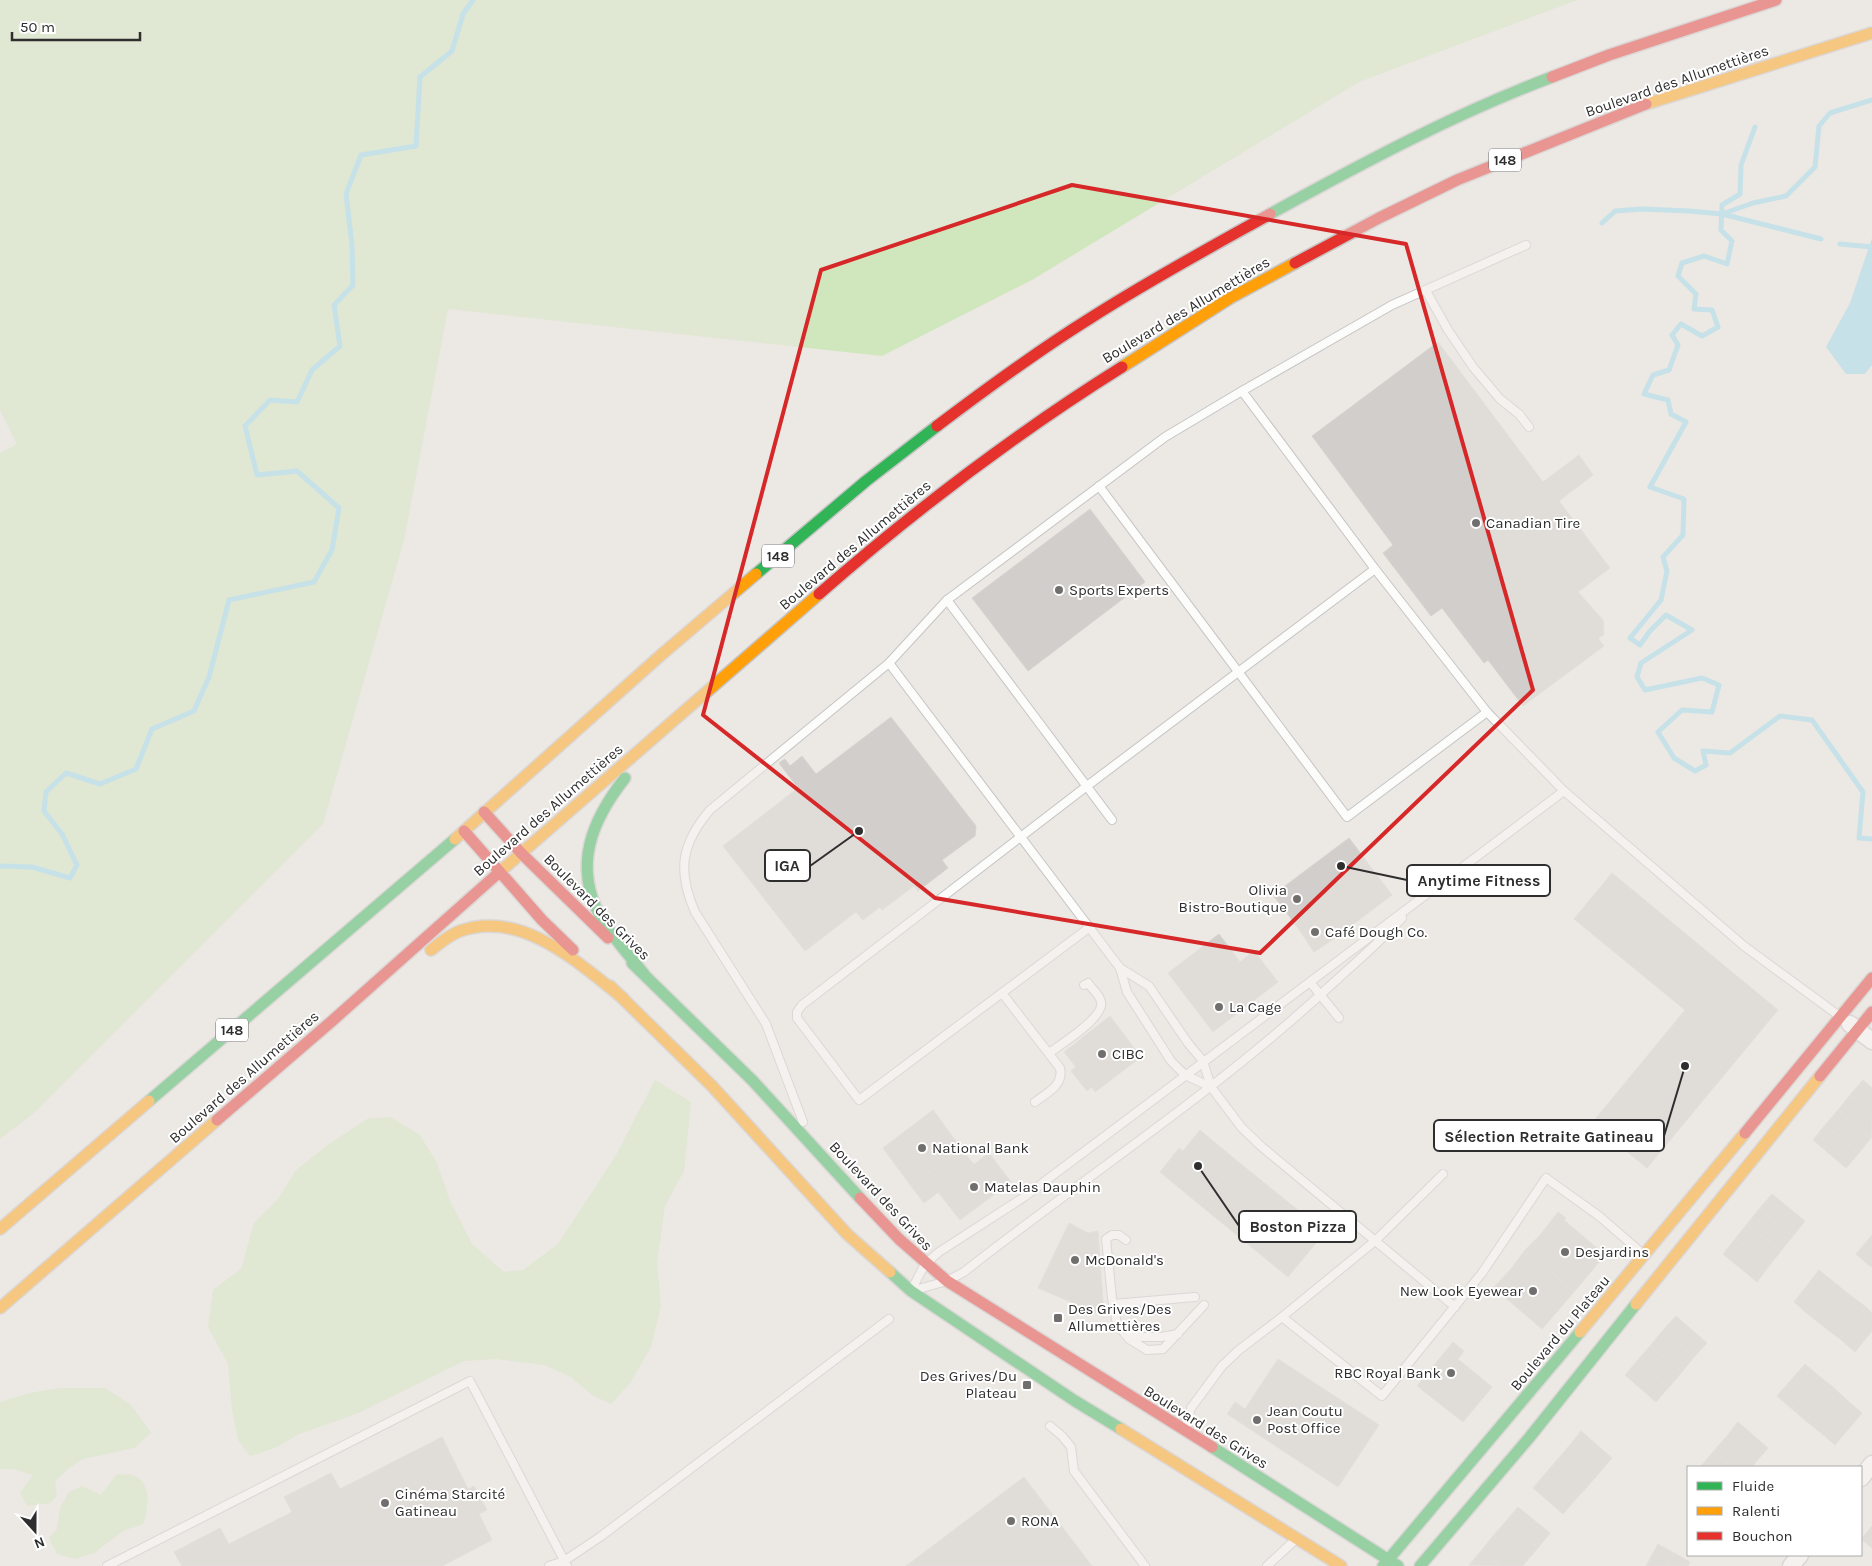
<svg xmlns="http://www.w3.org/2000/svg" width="1872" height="1566" font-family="Karla,sans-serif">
<rect width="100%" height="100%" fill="#ece8e4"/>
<g fill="#d0e7bd">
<polygon points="0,0 1577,0 1359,82 1032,280 882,356 448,309 404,540 323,824 34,1113 0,1139 0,453 17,444 0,411"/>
<polygon points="655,1080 691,1102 684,1171 665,1206 657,1262 661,1306 651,1347 630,1383 611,1404 592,1395 571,1377 545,1365 496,1359 464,1361 356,1414 299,1434 277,1447 250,1456 238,1440 232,1410 228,1364 208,1327 213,1290 241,1269 254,1223 278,1199 296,1170 332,1142 367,1119 390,1117 420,1135 437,1163 450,1201 472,1244 504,1272 523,1270 558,1244 615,1157"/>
<polygon points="59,1388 105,1388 131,1405 151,1433 134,1448 83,1459 69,1468 55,1481 57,1496 50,1503 27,1506 20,1493 33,1475 13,1469 0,1469 0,1402 30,1393"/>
<path d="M 117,1474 C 122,1475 129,1474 133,1475 C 153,1483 148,1510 143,1524 L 123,1531 L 94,1553 L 75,1559 L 57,1554 L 49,1538 L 57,1529 L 60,1508 L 69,1492 L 82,1486 L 101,1495 Z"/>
</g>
<polygon fill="#97dbed" points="1872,238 1872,365 1865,374 1846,374 1826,347 1850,303"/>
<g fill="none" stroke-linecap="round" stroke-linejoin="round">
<g stroke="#97dbed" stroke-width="5">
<polyline points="1755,127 1741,165 1740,194 1722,205 1721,230 1732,241 1727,264 1704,256 1682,263 1678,276 1696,294 1694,309 1712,310 1718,327 1702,336 1681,324 1672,335 1678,345 1669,370 1653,375 1644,394 1668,400 1671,414 1686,422 1650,487 1684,499 1683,535 1663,557 1667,571 1661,600 1630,638 1640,645 1650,631 1666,615 1692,630 1641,663 1637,677 1645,690 1702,678 1719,685 1712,712 1682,710 1658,732 1674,758 1695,771 1706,765 1703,751 1730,753 1780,716 1812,720 1863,792 1859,838 1872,839"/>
<polyline points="1722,214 1753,203 1786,196 1815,167 1819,126 1830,113 1872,100"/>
<polyline points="1602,223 1615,211 1642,209 1689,211 1722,214 1821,239"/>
<polyline points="1840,244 1872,247"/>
<polyline points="0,866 32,867 70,878 77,865 62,834 44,811 46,792 66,773 100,784 136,769 152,729 194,711 209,677 229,600 314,582 332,550 339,508 297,471 257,475 245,426 270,400 297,402 312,370 340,346 334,305 353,285 352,245 346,194 361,155 416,146 420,77 452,51 463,14 473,0"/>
</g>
</g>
<g fill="#d1cecb" stroke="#d7d4d0">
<polygon points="1438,342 1543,482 1579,455 1593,475 1559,501 1610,568 1578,592 1603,620 1604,635 1598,638 1604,646 1523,706 1488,660 1484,663 1442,608 1431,616 1383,553 1393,545 1312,436"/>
<polygon points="1090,509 1145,582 1028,671 972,598"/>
<polygon points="891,717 976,826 975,836 942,860 948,868 918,891 914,886 882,910 880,907 863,920 856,912 805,951 723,846 798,788 779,763 785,759 790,766 802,756 816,774"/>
<polygon points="1349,838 1392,895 1335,938 1314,911 1296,925 1273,895"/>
<polygon points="1612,873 1778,1010 1647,1168 1592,1123 1685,1010 1574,919"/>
<polygon points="1314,911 1335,938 1314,952 1296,925"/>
<polygon points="1219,934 1240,962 1254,951 1278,982 1213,1032 1168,973"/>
<polygon points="1110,1016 1141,1057 1095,1092 1092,1087 1087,1091 1071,1071 1076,1067 1064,1052"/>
<polygon points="1863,1080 1872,1088 1872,1113 1850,1095"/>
<polygon points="1850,1095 1872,1113 1871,1138 1838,1110"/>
<polygon points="933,1110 961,1148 911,1186 883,1148"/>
<polygon points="1838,1110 1871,1138 1859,1153 1825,1125"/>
<polygon points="1825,1125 1859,1153 1846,1168 1813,1140"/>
<polygon points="1200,1130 1236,1160 1200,1205 1160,1172 1179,1148 1183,1151"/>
<polygon points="961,1148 974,1165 924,1203 911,1186"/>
<polygon points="989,1153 1011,1182 960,1220 938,1192"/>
<polygon points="1236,1160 1325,1232 1288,1277 1200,1205"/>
<polygon points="1772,1194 1805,1221 1793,1236 1759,1209"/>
<polygon points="1759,1209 1793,1236 1781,1251 1747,1224"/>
<polygon points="1558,1212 1566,1218 1564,1220 1605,1255 1574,1292 1525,1250 1541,1234"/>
<polygon points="1069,1223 1088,1233 1098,1231 1104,1316 1038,1288"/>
<polygon points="1747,1224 1781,1251 1769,1266 1735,1239"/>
<polygon points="1872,1235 1872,1266 1871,1267 1856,1254"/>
<polygon points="1735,1239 1769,1266 1757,1282 1723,1254"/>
<polygon points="1525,1250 1574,1292 1542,1329 1501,1294 1500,1296 1492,1289 1511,1269"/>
<polygon points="1819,1270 1835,1283 1809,1315 1794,1302"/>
<polygon points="1835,1283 1850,1295 1824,1327 1809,1315"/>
<polygon points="1850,1295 1866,1307 1840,1339 1824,1327"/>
<polygon points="1866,1307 1872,1313 1872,1331 1855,1352 1840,1339"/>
<polygon points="1676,1316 1707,1343 1694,1357 1663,1330"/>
<polygon points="1663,1330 1694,1357 1682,1372 1650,1346"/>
<polygon points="1453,1342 1464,1351 1458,1359 1492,1387 1463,1422 1417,1386"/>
<polygon points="1650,1346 1682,1372 1669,1387 1637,1361"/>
<polygon points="1278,1359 1379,1425 1338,1487 1227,1414 1235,1402 1245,1409"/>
<polygon points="1637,1361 1669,1387 1656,1402 1625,1375"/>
<polygon points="1805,1364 1819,1376 1792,1409 1777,1396"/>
<polygon points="1819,1376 1834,1388 1806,1421 1792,1409"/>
<polygon points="1834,1388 1848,1401 1821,1433 1806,1421"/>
<polygon points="1848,1401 1862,1413 1835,1445 1821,1433"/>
<polygon points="1738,1422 1768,1448 1756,1462 1726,1437"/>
<polygon points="1581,1431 1612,1458 1600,1472 1569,1446"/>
<polygon points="442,1437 468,1489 474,1486 487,1510 479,1514 492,1540 442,1566 182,1566 174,1552 220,1528 229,1544 292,1512 284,1497 331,1473 340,1489"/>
<polygon points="1726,1437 1756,1462 1752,1467 1732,1467 1713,1452"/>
<polygon points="1569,1446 1600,1472 1588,1486 1557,1460"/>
<polygon points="1713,1452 1732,1467 1701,1466"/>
<polygon points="1557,1460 1588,1486 1575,1500 1545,1474"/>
<polygon points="1545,1474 1575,1500 1563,1514 1533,1488"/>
<polygon points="1024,1477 1092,1566 906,1566"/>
<polygon points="1518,1507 1550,1533 1538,1548 1506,1521"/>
<polygon points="1506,1521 1538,1548 1525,1563 1493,1536"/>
<polygon points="1872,1526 1872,1548 1861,1539"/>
<polygon points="1493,1536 1525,1563 1523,1566 1500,1566 1481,1551"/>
<polygon points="1658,1544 1674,1553 1667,1566 1646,1566"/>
<polygon points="1481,1551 1500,1566 1469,1565"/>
<polygon points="1674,1553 1690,1562 1688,1566 1667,1566"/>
</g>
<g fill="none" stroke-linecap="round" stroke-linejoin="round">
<defs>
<g id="lane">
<polyline points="1426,291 1448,330 1473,367 1500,399 1519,414 1529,427"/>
<polyline points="1242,391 1392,305 1526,245"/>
<polyline points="1099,486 1347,817 1487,712"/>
<polyline points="889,663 1120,968 1127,992 1171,1061 1185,1075 1211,1087"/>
<polyline points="1112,820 947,600 1165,437 1242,391 1375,569"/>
<polyline points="1090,927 859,1100 797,1018 797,1012 802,1005 1087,786 1375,569 1487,712 1564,791 1744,946 1838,1015"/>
<polyline points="1120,968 1149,986 1188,1043 1203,1061 1211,1087 1242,1128 1262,1147 1455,1307"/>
<polyline points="1310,982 1339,1018"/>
<path d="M 1002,993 L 1060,1068 C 1064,1085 1047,1093 1035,1102"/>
<path d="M 1049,1053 C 1060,1045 1105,1017 1101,1002 C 1100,995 1092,989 1088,983 L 1084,985"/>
<path d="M 803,1122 L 766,1024 L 695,912 C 677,871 681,844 710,810 L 889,663 L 947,600"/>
<polyline points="1126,1240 1119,1235 1112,1235 1106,1239 1112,1298 1117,1324 1129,1339 1147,1350 1163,1349 1204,1305"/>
<polyline points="912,1289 925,1264 939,1252 1024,1197 1564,791"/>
<path d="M 915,1290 L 947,1281 L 964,1272 C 1082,1179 1208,1097 1319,996 C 1347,970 1376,946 1402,918"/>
<polyline points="1113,1304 1195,1297"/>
<polyline points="1282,1317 1375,1241 1443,1174"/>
<polyline points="1121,1326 1139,1337 1161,1337 1178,1334"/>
<polyline points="1050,1426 1062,1436 1071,1447 1074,1471 1145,1566"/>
<polyline points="1186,1427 1191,1408 1222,1366 1239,1350 1282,1317 1382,1396 1482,1273 1546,1178 1599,1216 1643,1254"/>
<polyline points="107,1566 470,1381 567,1566"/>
<polyline points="549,1566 564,1561 600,1537 889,1319"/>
<polyline points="1267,1566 1295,1540"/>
</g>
<g id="street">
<polyline points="1850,1024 1872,1041"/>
<polyline points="1861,1478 1872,1464"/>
<polyline points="1791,1566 1800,1555"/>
</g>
<g id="fast">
<path d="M 1270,214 C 1361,164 1454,114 1552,77"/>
<polyline points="756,574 866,481 937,426"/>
<path d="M 625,778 C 592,820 573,865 600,916 C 612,937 629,955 644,974"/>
<polyline points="632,963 753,1081 860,1198"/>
<polyline points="149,1101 455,839"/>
<polyline points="890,1272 911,1291 1075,1401 1121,1429"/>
<polyline points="1212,1447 1398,1566"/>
<polyline points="1383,1566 1580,1332"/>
<polyline points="1420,1566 1529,1438 1636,1304"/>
</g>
<g id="slow">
<polyline points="1646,104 1872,33"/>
<polyline points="1122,367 1230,298 1295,263"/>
<polyline points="455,839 661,655 756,574"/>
<polyline points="495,876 819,594"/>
<path d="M 431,950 C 440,943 449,935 460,931 C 522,909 578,963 623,998"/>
<polyline points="610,986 712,1086 847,1234 890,1272"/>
<polyline points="0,1229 149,1101"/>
<polyline points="1636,1304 1820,1076"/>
<polyline points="0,1308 217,1120"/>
<polyline points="1580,1332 1745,1133"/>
<polyline points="1121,1429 1341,1566"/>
</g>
<g id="jam">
<polyline points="1552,77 1609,55 1776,0"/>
<polyline points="1295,263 1379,218 1457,180 1646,104"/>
<path d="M 937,426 C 986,389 1036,352 1089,319 C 1148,281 1209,248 1270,214"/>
<path d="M 819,594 C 914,511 1015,434 1122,367"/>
<polyline points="484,812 521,853 608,938"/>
<polyline points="464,831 542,920 573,950"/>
<polyline points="1820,1076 1872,1012"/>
<polyline points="217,1120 332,1021 495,876"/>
<polyline points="1745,1133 1872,978"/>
<polyline points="860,1198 899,1239 947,1281 1212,1447"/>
</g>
</defs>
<use href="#lane" stroke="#c5c4c5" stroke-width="10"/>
<use href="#street" stroke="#c5c4c5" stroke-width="19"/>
<use href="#fast" stroke="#c5c4c5" stroke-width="14"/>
<use href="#slow" stroke="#c5c4c5" stroke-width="14"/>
<use href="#jam" stroke="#c5c4c5" stroke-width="14"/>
<use href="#lane" stroke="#fcfcfb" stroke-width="8"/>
<use href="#street" stroke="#fcfcfb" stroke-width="16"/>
<use href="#fast" stroke="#30b455" stroke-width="11"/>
<use href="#slow" stroke="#ff9f0a" stroke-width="11"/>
<use href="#jam" stroke="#e5322d" stroke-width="11"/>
</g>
<path d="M0 0H1872V1566H0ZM 1072,185 L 1406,244 L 1533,690 L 1260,953 L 935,898 L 703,715 L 821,270 Z" fill="#ece8e4" fill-opacity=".55" fill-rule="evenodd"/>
<path fill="none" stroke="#d62828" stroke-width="4" stroke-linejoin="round" d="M 1072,185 L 1406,244 L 1533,690 L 1260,953 L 935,898 L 703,715 L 821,270 Z"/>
<g fill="#706f6e" stroke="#fff" stroke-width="2">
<circle cx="1476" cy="523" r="5"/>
<circle cx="1059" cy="590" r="5"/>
<circle cx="1297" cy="899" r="5"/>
<circle cx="1315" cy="932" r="5"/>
<circle cx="1219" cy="1007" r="5"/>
<circle cx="1102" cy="1054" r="5"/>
<circle cx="922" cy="1148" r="5"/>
<circle cx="974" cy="1187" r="5"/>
<circle cx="1565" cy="1252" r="5"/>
<circle cx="1075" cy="1260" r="5"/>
<circle cx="1533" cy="1291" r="5"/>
<rect x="1053" y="1313" width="10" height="10" rx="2.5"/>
<circle cx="1451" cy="1373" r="5"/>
<rect x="1022" y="1380" width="10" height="10" rx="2.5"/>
<circle cx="1257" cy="1420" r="5"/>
<circle cx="385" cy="1503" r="5"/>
<circle cx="1011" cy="1521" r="5"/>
</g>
<g text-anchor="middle" stroke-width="4" stroke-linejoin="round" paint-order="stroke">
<g fill="#fff" stroke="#6d6d6d" stroke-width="1">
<rect x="1489" y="148.5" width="32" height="23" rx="4"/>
<rect x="762" y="544.5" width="32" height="23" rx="4"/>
<rect x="216" y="1018.5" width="32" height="23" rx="4"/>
</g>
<g font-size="14" font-weight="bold" fill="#2e2e2e">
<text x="1505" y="165">148</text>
<text x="778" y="561">148</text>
<text x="232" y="1035">148</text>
</g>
<g font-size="15" fill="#2e2e2e" stroke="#fff">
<text transform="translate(1677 81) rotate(-19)" y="5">Boulevard des Allumettières</text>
<text transform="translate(1186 310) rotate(-31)" y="5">Boulevard des Allumettières</text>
<text transform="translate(855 545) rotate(-40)" y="5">Boulevard des Allumettières</text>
<text transform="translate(548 810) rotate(-41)" y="5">Boulevard des Allumettières</text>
<text transform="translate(597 907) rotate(45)" y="5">Boulevard des Grives</text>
<text transform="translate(244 1077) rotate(-41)" y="5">Boulevard des Allumettières</text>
<text transform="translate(881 1196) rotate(47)" y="5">Boulevard des Grives</text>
<text transform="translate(1560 1333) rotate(-50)" y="5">Boulevard du Plateau</text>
<text transform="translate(1206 1427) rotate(32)" y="5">Boulevard des Grives</text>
</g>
<g font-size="15" fill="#2e2e2e" stroke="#fff" text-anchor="start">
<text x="1486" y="528">Canadian Tire</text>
<text x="1069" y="595">Sports Experts</text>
<text x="1287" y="895" text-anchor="end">Olivia<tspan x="1287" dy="17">Bistro-Boutique</tspan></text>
<text x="1325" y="937">Café Dough Co.</text>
<text x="1229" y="1012">La Cage</text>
<text x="1112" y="1059">CIBC</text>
<text x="932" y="1153">National Bank</text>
<text x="984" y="1192">Matelas Dauphin</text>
<text x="1575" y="1257">Desjardins</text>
<text x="1085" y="1265">McDonald's</text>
<text x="1523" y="1296" text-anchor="end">New Look Eyewear</text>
<text x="1068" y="1314">Des Grives/Des<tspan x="1068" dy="17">Allumettières</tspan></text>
<text x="1441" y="1378" text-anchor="end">RBC Royal Bank</text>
<text x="1017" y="1381" text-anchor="end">Des Grives/Du<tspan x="1017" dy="17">Plateau</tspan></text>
<text x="1267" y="1416">Jean Coutu<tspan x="1267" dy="17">Post Office</tspan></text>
<text x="395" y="1499">Cinéma Starcité<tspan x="395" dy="17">Gatineau</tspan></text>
<text x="1021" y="1526">RONA</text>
</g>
</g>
<path fill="none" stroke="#2e2e2e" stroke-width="2" d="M859 831L810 866M1341 866L1407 880M1685 1066L1664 1136M1198 1166L1239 1226"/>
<g fill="#2e2e2e" stroke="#fff" stroke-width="2">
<circle cx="859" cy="831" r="5"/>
<circle cx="1341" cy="866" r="5"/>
<circle cx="1685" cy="1066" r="5"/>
<circle cx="1198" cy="1166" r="5"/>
</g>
<g fill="#fff" stroke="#2e2e2e" stroke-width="2">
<rect x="765" y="850" width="45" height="31" rx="5"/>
<rect x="1407" y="865" width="143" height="31" rx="5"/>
<rect x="1434" y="1120" width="230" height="31" rx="5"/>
<rect x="1239" y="1211" width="117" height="31" rx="5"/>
</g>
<g font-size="16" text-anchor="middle" font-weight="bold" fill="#2e2e2e">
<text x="787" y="871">IGA</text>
<text x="1479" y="886">Anytime Fitness</text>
<text x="1549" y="1142">Sélection Retraite Gatineau</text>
<text x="1298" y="1232">Boston Pizza</text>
</g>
<rect x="1687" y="1466" width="175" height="90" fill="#ffffff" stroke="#ababab"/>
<rect x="1697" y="1482" width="25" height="8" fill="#30b455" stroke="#ababab"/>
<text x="1732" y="1491" font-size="15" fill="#2e2e2e">Fluide</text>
<rect x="1697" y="1507" width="25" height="8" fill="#ff9f0a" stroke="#ababab"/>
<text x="1732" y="1516" font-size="15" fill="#2e2e2e">Ralenti</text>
<rect x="1697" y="1532" width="25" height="8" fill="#e5322d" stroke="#ababab"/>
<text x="1732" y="1541" font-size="15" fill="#2e2e2e">Bouchon</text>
<g transform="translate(35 1531) rotate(159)" stroke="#ffffff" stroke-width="4" paint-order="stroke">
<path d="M0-4L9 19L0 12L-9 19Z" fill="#2e2e2e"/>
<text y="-8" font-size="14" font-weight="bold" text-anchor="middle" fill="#2e2e2e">N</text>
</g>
<path d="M12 32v8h128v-8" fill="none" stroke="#2e2e2e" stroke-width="2.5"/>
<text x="20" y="32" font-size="15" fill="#2e2e2e" stroke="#ffffff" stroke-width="4" paint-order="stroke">50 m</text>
</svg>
